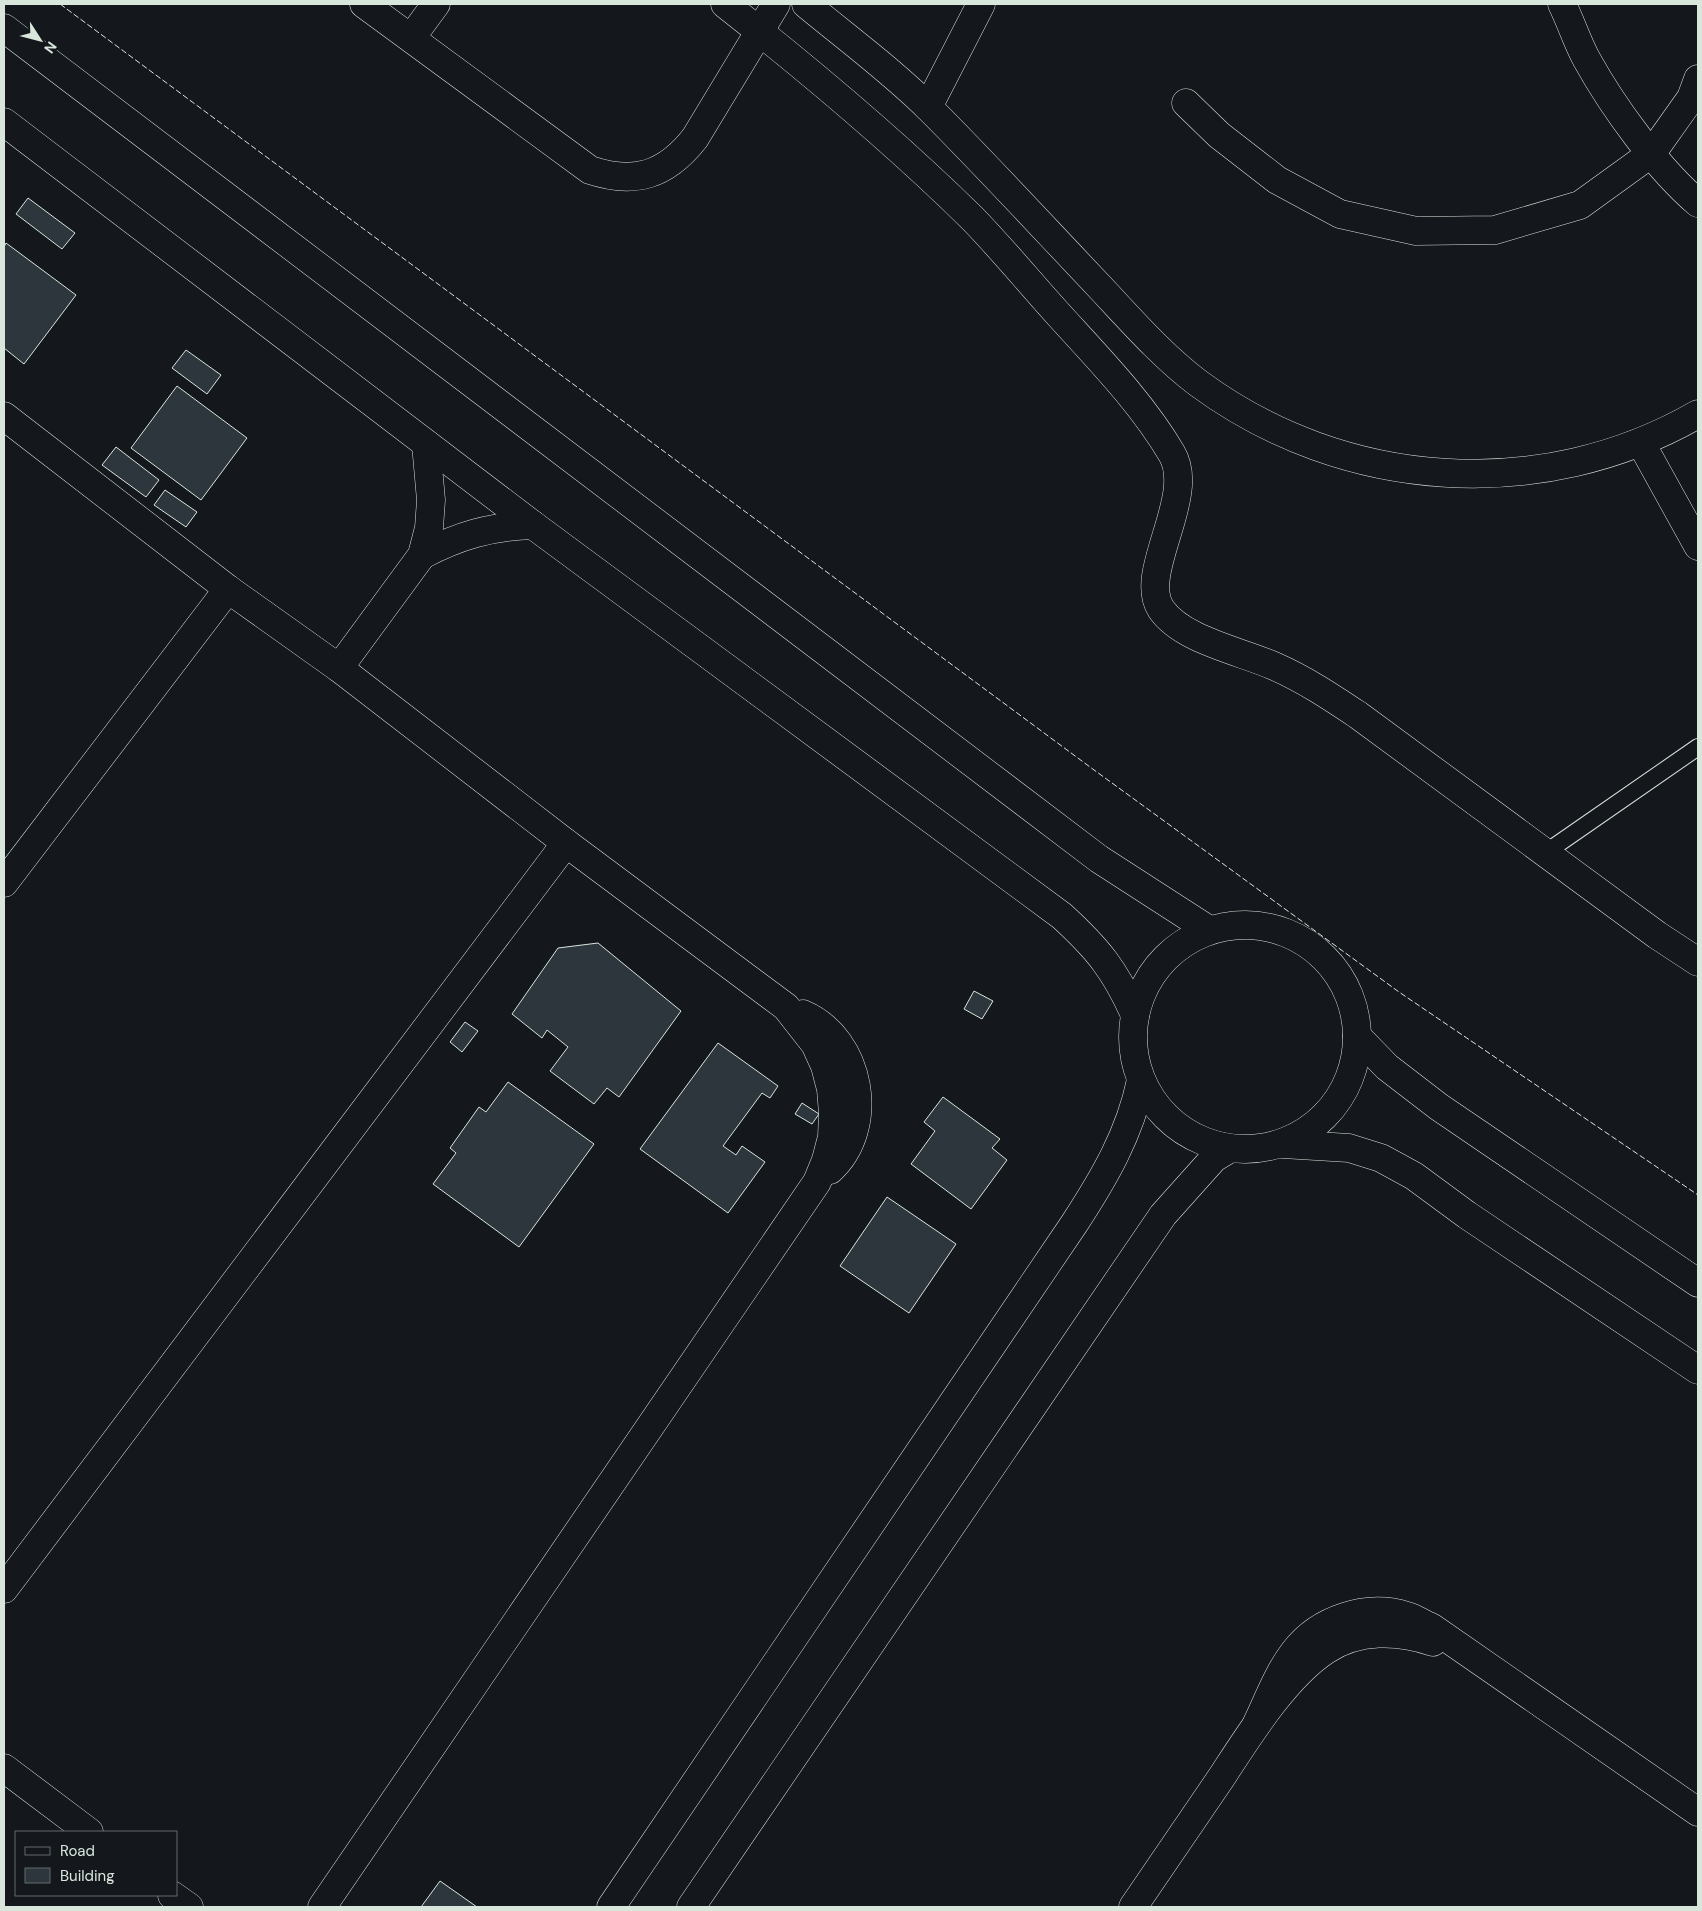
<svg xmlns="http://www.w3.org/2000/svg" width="1702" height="1911" font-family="'DM Sans',sans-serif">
<rect width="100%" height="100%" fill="#14181c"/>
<g fill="#2c363c" stroke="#d8e6dc">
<polygon points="28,198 75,233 62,249 16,214"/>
<polygon points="6,243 76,295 24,364 4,348 4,247"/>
<polygon points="186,350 221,375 207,394 172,368"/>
<polygon points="177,386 247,438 201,500 131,448"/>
<polygon points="116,447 159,480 146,497 102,465"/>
<polygon points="165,490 197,512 186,527 154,505"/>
<polygon points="598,943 681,1011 619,1097 607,1088 594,1104 550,1071 568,1047 547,1030 542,1038 512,1014 558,948"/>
<polygon points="974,991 993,1001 982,1019 964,1009"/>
<polygon points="465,1022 478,1031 462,1052 450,1042"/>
<polygon points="718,1043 778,1086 770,1098 762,1093 723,1146 736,1155 742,1146 765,1162 728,1213 640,1149"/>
<polygon points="508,1082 594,1144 519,1247 433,1184 456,1153 450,1148 479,1107 486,1112"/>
<polygon points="943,1097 1000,1139 992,1148 1007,1160 971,1209 911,1164 935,1131 924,1122"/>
<polygon points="802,1103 819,1114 812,1124 795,1114"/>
<polygon points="887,1197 956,1244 909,1313 840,1266"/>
<polygon points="440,1881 477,1907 421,1907"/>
</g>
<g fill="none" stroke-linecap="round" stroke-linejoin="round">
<defs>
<polyline id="service" points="1545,853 1698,747"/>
<g id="minor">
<path d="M 364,4 L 590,170 C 635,185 666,175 695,138 L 776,4"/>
<path d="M 725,4 C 810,71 896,143 973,219 C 1003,250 1030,283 1059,315 C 1099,359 1142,403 1172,454 C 1197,497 1137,573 1161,609 C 1182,640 1240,651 1274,666 C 1304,679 1331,697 1358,715 L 1657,935 L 1698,962"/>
<path d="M 806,4 C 847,38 892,71 930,109 C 987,166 1042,226 1098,285 C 1130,319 1161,355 1198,383 C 1344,491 1542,504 1698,414"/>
<path d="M 1562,4 C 1571,22 1577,42 1587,60 C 1613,107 1658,169 1698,203"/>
<polyline points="4,28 1099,859 1209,930"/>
<polyline points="411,38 436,4"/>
<polyline points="1186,103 1219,135 1277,180 1340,214 1416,231 1495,230 1580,205 1652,153 1691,98 1698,79"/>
<polyline points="928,107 981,4"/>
<path d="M 4,122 L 533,525 L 1062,916 C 1098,949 1115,970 1135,1015"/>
<polyline points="4,416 228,589 339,668 566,843 786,1007 815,1044 825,1066 831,1089 833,1113 832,1137 826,1160 817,1182 322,1907"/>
<polyline points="1641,443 1698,546"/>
<path d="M 422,555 C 458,536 491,526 533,525"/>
<polyline points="339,668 422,555 429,528 431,500 426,444"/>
<polyline points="4,883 228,589"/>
<circle cx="1245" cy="1037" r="112"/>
<path d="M 803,1014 C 861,1039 877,1127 830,1170"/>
<polyline points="1357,1036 1387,1067 1439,1107 1698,1283"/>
<polyline points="1283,1144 1349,1148 1381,1158 1414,1176 1467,1215 1698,1370"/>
<polyline points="4,1589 566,843"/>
<path d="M 1257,1723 C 1268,1700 1278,1673 1294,1652 C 1319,1619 1367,1603 1407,1616 C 1415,1618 1423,1624 1431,1627 L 1698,1812"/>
<polyline points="4,1768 89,1832"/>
<polyline points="172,1895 189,1907"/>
<path d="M 611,1907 L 1074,1224 C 1104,1178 1130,1134 1141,1080"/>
<polyline points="691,1907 1163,1215 1214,1158 1229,1149"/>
<path d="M 1133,1907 C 1163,1863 1193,1819 1223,1775 C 1249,1735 1286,1676 1326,1650 C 1358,1629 1398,1630 1433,1642"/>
</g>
</defs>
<use href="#service" stroke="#d8e6dc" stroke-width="18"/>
<use href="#minor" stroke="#d8e6dc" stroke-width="29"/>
<use href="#service" stroke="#14181c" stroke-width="16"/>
<use href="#minor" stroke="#14181c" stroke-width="28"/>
<polyline stroke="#d8e6dc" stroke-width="1" stroke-dasharray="6 2.5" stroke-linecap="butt" points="60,4 1090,767 1399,992 1698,1195"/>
</g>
<rect width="1702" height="1911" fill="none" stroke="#d8e6dc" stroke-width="10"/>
<rect x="15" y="1831" width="162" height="65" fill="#14181c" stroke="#626a69"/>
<rect x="25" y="1847" width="25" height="8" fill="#14181c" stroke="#626a69"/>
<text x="60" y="1856" font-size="15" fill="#d8e6dc">Road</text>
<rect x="25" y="1868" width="25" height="15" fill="#2c363c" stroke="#626a69"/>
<text x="60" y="1881" font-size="15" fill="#d8e6dc">Building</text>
<g transform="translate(40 40) rotate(126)" stroke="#14181c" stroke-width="4" paint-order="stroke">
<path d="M0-4L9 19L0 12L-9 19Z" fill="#d8e6dc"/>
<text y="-8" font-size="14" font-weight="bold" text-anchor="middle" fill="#d8e6dc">N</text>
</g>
</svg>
